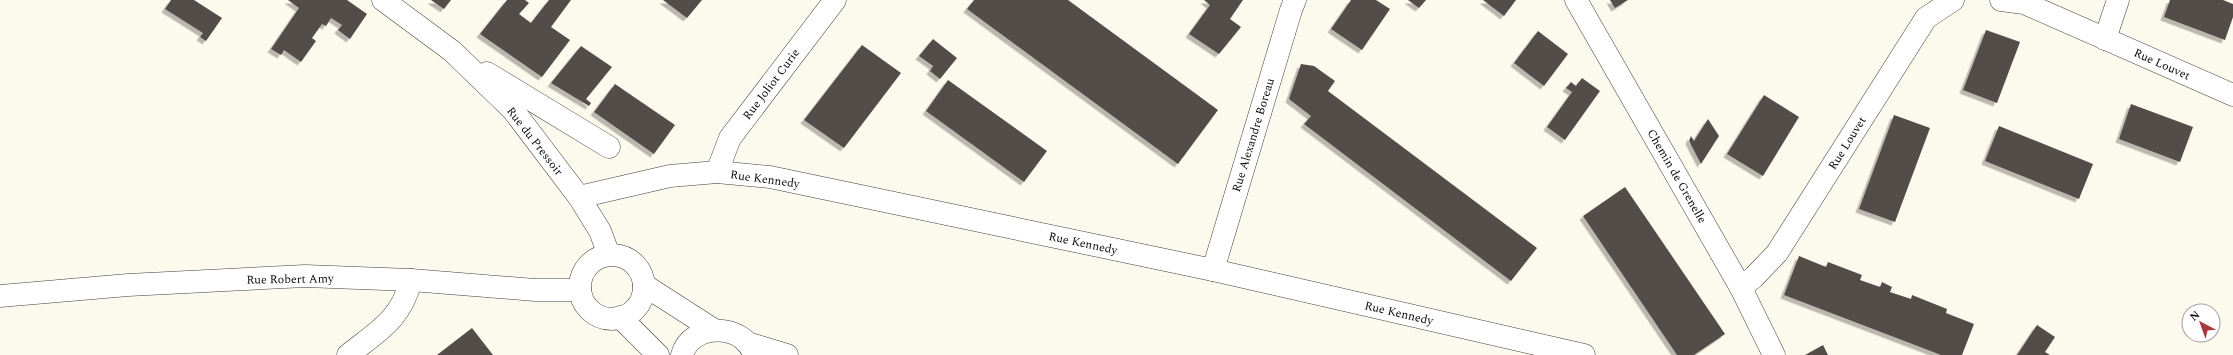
<svg xmlns="http://www.w3.org/2000/svg" width="2233" height="355" font-family="Spectral,serif">
<defs>
<filter id="shadow"><feDropShadow dx="-3.5" dy="3.5" stdDeviation="0" flood-color="#0004"/></filter>
</defs>
<rect width="100%" height="100%" fill="#fcf9ed"/>
<g fill="#534d4a" filter="url(#shadow)">
<polygon points="171,0 194,0 222,18 206,41 200,37 203,33 165,9"/>
<polygon points="288,0 347,0 367,14 350,39 338,30 342,25 331,18 326,26 322,24 312,38 316,41 301,62 284,50 281,55 271,49 299,8"/>
<polygon points="431,0 451,0 444,9"/>
<polygon points="507,0 525,0 529,3 519,14 531,23 549,0 571,0 551,27 570,40 542,77 480,34"/>
<polygon points="663,0 702,0 687,18"/>
<polygon points="974,0 1068,0 1218,110 1178,164 967,9"/>
<polygon points="1204,0 1243,0 1230,19 1241,27 1219,54 1189,34 1210,5"/>
<polygon points="1351,0 1376,0 1390,9 1362,50 1331,29"/>
<polygon points="1408,0 1426,0 1419,8"/>
<polygon points="1483,0 1516,0 1504,16"/>
<polygon points="1610,0 1628,0 1615,8"/>
<polygon points="2170,0 2223,0 2233,4 2233,17 2225,40 2164,17"/>
<polygon points="1986,30 2020,42 1997,103 1963,90"/>
<polygon points="1538,31 1568,54 1544,86 1514,63"/>
<polygon points="933,39 957,58 940,79 930,71 933,66 919,56"/>
<polygon points="862,45 901,73 844,148 804,120"/>
<polygon points="581,46 612,67 586,99 591,103 589,106 551,83"/>
<polygon points="1301,64 1314,66 1335,81 1328,91 1537,248 1511,281 1304,124 1311,116 1289,99"/>
<polygon points="1582,78 1600,91 1565,140 1547,127 1572,92 1566,88 1571,82 1576,86"/>
<polygon points="948,80 1047,151 1024,182 926,111"/>
<polygon points="615,84 675,125 654,154 594,112"/>
<polygon points="1764,95 1799,117 1763,176 1727,154"/>
<polygon points="2131,104 2193,127 2180,162 2119,139"/>
<polygon points="1894,115 1930,128 1895,222 1859,209"/>
<polygon points="1708,119 1719,136 1701,164 1689,141 1691,136 1694,141"/>
<polygon points="1999,126 2093,164 2079,199 1985,161"/>
<polygon points="1625,187 1725,334 1694,355 1677,355 1583,216"/>
<polygon points="1799,256 1826,267 1828,262 1862,275 1860,280 1880,287 1882,282 1892,287 1890,292 1911,299 1912,295 1947,309 1946,313 1974,324 1962,355 1941,355 1784,295"/>
<polygon points="2037,325 2055,337 2045,352 2050,355 2017,355"/>
<polygon points="472,328 493,355 437,355"/>
<polygon points="1823,345 1828,355 1805,355"/>
</g>
<g fill="none" stroke-linecap="round" stroke-linejoin="round">
<defs>
<g id="minor">
<polyline points="383,0 452,51 513,110 579,197 600,231 609,255"/>
<polyline points="1576,0 1741,288 1774,355"/>
<polyline points="2001,0 2024,3 2233,95"/>
<polyline points="2105,39 2118,0"/>
<polyline points="487,73 609,147"/>
<polyline points="717,172 730,138 835,0"/>
<polyline points="579,197 670,176 717,172 770,177 1213,270 1584,355"/>
<circle cx="612" cy="287" r="32"/>
<polyline points="1213,270 1291,10 1295,0"/>
<polyline points="644,285 714,330"/>
<polyline points="1741,288 1754,277 1777,253 1926,18 1953,0"/>
<polyline points="0,296 128,285 305,276 411,280 535,290 580,290"/>
<polyline points="620,317 658,355"/>
<polyline points="747,343 787,355"/>
<path d="M 348,355 C 378,331 401,320 411,280"/>
<path d="M 682,355 C 691,322 745,323 754,355"/>
</g>
</defs>
<use href="#minor" stroke="#3f3f3f" stroke-width="23"/>
<use href="#minor" stroke="#fff" stroke-width="22"/>
</g>
<g text-anchor="middle" stroke-width="4" stroke-linejoin="round" paint-order="stroke">
<g font-size="12" fill="#0c0c0c" stroke="#fff">
<text transform="translate(2162 64) rotate(24)" y="4">Rue Louvet</text>
<text transform="translate(771 84) rotate(-53)" y="4">Rue Joliot Curie</text>
<text transform="translate(1253 135) rotate(-73)" y="4">Rue Alexandre Boreau</text>
<text transform="translate(535 141) rotate(52)" y="4">Rue du Pressoir</text>
<text transform="translate(1847 143) rotate(-58)" y="4">Rue Louvet</text>
<text transform="translate(1677 176) rotate(60)" y="4">Chemin de Grenelle</text>
<text transform="translate(765 179) rotate(8)" y="4">Rue Kennedy</text>
<text transform="translate(1083 243) rotate(12)" y="4">Rue Kennedy</text>
<text transform="translate(290 279) rotate(-1)" y="4">Rue Robert Amy</text>
<text transform="translate(1399 313) rotate(13)" y="4">Rue Kennedy</text>
</g>
</g>
<g transform="translate(2201 323) rotate(319)"><circle r="19" fill="#ffffff" stroke="#9e9e9e"/>
<path d="M0-3L7 15L0 10L-7 15Z" fill="#a8373f"/>
<text y="-6" font-size="11" font-weight="bold" text-anchor="middle" fill="#0c0c0c">N</text>
</g>
</svg>
